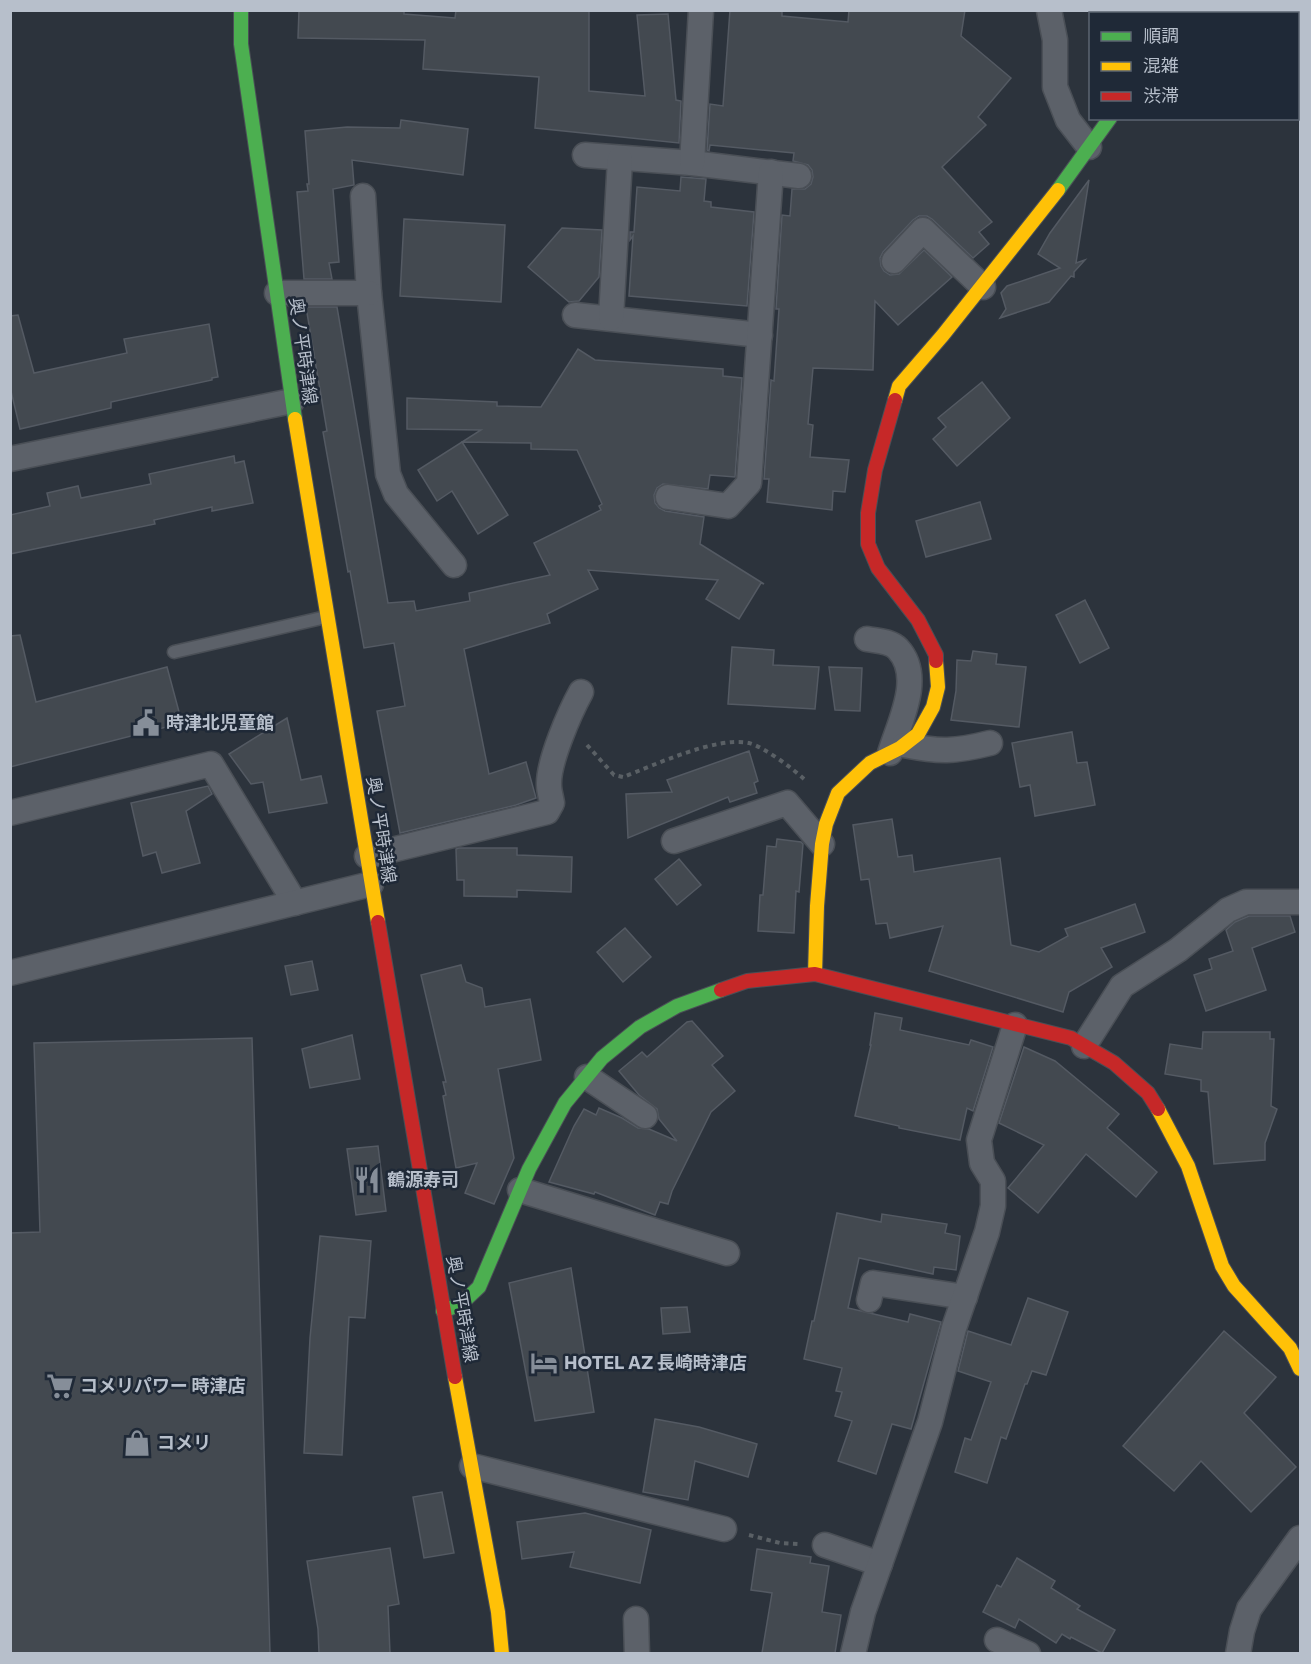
<svg xmlns="http://www.w3.org/2000/svg" width="1311" height="1664" font-family="Commissioner,'Noto Sans JP',sans-serif">
<rect width="100%" height="100%" fill="#2c333c"/>
<g fill="#434950" stroke="#545a63" stroke-width="1.5">
<polygon points="299,10 404,10 404,14 455,18 456,10 589,10 589,91 645,96 637,15 668,14 676,100 681,101 679,143 535,128 539,77 423,69 425,40 298,38"/>
<polygon points="730,10 782,10 782,16 848,22 849,10 965,10 961,36 1011,78 978,117 986,125 942,167 992,222 979,232 989,244 973,258 932,219 927,216 919,216 913,220 883,252 880,258 881,266 884,271 890,275 899,274 924,250 952,277 898,325 875,301 873,370 813,368 808,424 813,425 810,457 849,460 845,492 833,491 832,510 767,502 769,479 764,479 771,380 774,381 779,309 776,309 782,215 790,216 792,189 805,189 811,184 813,177 812,170 808,165 793,161 794,153 710,145 709,151 707,150 710,104 723,106"/>
<polygon points="401,120 468,129 463,175 352,160 354,185 333,189 339,262 329,263 332,279 304,279 297,192 308,191 307,184 309,184 305,131 347,127 400,128"/>
<polygon points="681,177 706,179 704,201 711,202 711,207 754,212 747,306 629,296 633,236 630,240 630,232 634,232 637,187 680,191"/>
<polygon points="1089,180 1076,263 1085,260 1074,272 1074,277 1071,276 1049,302 1000,318 1006,309 1001,293 1007,286 1060,268 1038,254 1050,233"/>
<polygon points="404,219 505,225 501,302 400,296"/>
<polygon points="562,228 602,230 599,277 579,301 569,302 528,267"/>
<polygon points="306,307 337,307 388,603 414,601 416,611 470,601 469,593 550,575 534,543 601,510 599,506 602,504 577,450 531,449 531,443 462,442 508,515 478,534 452,491 437,501 418,470 481,430 407,429 407,398 497,402 497,406 541,407 578,349 595,360 723,369 723,376 742,378 735,477 710,475 708,489 663,484 657,488 654,495 655,503 659,508 665,511 704,517 700,544 764,584 761,583 739,619 706,599 718,580 588,570 598,589 547,614 550,623 464,649 489,774 526,762 536,798 516,805 400,833 377,711 405,706 394,643 364,648 350,571 348,572 323,432 327,431"/>
<polygon points="18,315 34,373 127,353 124,339 209,324 218,377 212,378 212,380 111,402 111,408 20,429 10,387 10,316"/>
<polygon points="982,382 1010,418 957,466 933,439 946,427 938,418"/>
<polygon points="234,456 235,463 244,461 253,503 212,511 212,507 154,520 155,524 10,554 10,515 50,506 47,493 78,486 81,498 151,484 149,474"/>
<polygon points="980,502 991,539 926,557 916,521"/>
<polygon points="1085,600 1109,648 1080,663 1056,615"/>
<polygon points="20,635 36,702 167,667 182,723 10,767 10,636"/>
<polygon points="732,647 774,650 773,665 819,667 815,709 728,704"/>
<polygon points="973,651 997,654 996,664 1026,667 1019,727 951,720 956,691 957,660 971,661"/>
<polygon points="829,667 862,668 860,711 835,710"/>
<polygon points="287,718 301,780 321,776 327,803 269,813 263,782 251,784 229,754"/>
<polygon points="1072,732 1077,763 1087,762 1095,805 1035,816 1030,785 1020,787 1012,743"/>
<polygon points="749,751 758,781 754,783 757,793 730,802 728,797 628,838 626,794 672,792 667,780"/>
<polygon points="208,786 212,794 186,811 200,863 162,873 156,852 143,856 131,803"/>
<polygon points="892,819 898,857 912,855 914,872 1000,858 1011,945 1039,952 1068,936 1065,929 1135,904 1145,932 1101,948 1112,967 1069,992 1063,1012 929,971 943,926 890,938 887,923 876,924 869,879 861,880 853,825"/>
<polygon points="777,839 801,842 803,844 799,892 796,891 794,933 758,931 760,895 763,895 767,846 776,847"/>
<polygon points="459,848 517,848 517,855 572,857 571,892 517,890 517,897 464,896 464,880 457,880 456,849"/>
<polygon points="679,859 701,885 677,905 655,879"/>
<polygon points="1249,916 1290,916 1295,932 1252,948 1266,990 1206,1011 1194,975 1212,969 1209,959 1233,951 1226,930 1235,922"/>
<polygon points="625,928 651,957 623,982 597,952"/>
<polygon points="312,961 318,990 291,995 285,966"/>
<polygon points="461,965 466,982 482,988 485,1007 530,999 541,1060 498,1069 514,1158 494,1204 465,1193 477,1163 456,1168 443,1096 446,1095 443,1082 446,1082 421,975"/>
<polygon points="875,1013 902,1018 900,1030 969,1045 971,1040 993,1047 973,1111 967,1108 960,1140 899,1128 899,1126 855,1116 871,1045 870,1045"/>
<polygon points="692,1021 723,1056 712,1065 735,1091 711,1112 672,1191 668,1204 660,1202 655,1215 595,1192 594,1194 549,1182 574,1126 584,1109 596,1115 599,1108 622,1118 638,1128 649,1129 677,1141 659,1119 657,1109 639,1095 619,1071 642,1052 647,1057 687,1022"/>
<polygon points="1203,1032 1270,1032 1270,1039 1274,1039 1271,1106 1277,1109 1265,1143 1265,1160 1214,1164 1208,1092 1201,1091 1201,1080 1165,1074 1170,1044 1202,1049"/>
<polygon points="352,1035 360,1079 310,1088 302,1049"/>
<polygon points="252,1038 270,1653 10,1653 10,1233 40,1232 34,1043"/>
<polygon points="1024,1047 1055,1061 1119,1114 1107,1128 1157,1172 1136,1197 1086,1154 1038,1213 1008,1188 1044,1145 999,1123"/>
<polygon points="378,1146 386,1211 356,1215 347,1149"/>
<polygon points="837,1213 881,1222 882,1214 947,1224 945,1233 960,1236 956,1270 934,1267 933,1274 859,1258 848,1308 908,1322 910,1314 941,1322 911,1429 892,1424 876,1474 838,1461 852,1421 835,1416 842,1392 836,1391 842,1368 804,1359 812,1321 814,1321"/>
<polygon points="320,1236 371,1241 365,1318 349,1317 342,1455 304,1453 310,1338"/>
<polygon points="571,1268 594,1412 535,1421 509,1283"/>
<polygon points="1028,1298 1068,1312 1046,1375 1032,1371 1027,1384 1025,1384 1006,1439 1001,1437 987,1483 955,1472 965,1438 971,1440 991,1382 958,1371 968,1331 1011,1345"/>
<polygon points="687,1307 690,1332 663,1334 661,1308"/>
<polygon points="1224,1331 1276,1377 1244,1413 1296,1467 1251,1512 1201,1461 1174,1491 1123,1446"/>
<polygon points="655,1419 699,1427 757,1444 748,1477 695,1461 688,1500 643,1492"/>
<polygon points="442,1492 454,1553 424,1558 413,1497"/>
<polygon points="585,1513 651,1530 640,1583 570,1567 574,1552 522,1559 517,1522"/>
<polygon points="390,1548 399,1604 388,1606 390,1653 319,1653 318,1629 307,1561"/>
<polygon points="757,1549 811,1557 810,1563 829,1566 822,1612 841,1615 835,1653 762,1653 772,1593 751,1590"/>
<polygon points="1017,1558 1055,1581 1051,1588 1080,1606 1077,1609 1115,1630 1102,1653 1071,1637 1070,1639 1062,1634 1056,1643 1019,1619 1015,1628 983,1612 997,1585 1001,1587"/>
</g>
<g fill="none" stroke-linecap="round" stroke-linejoin="round">
<defs>
<polyline id="lane" points="174,652 326,617"/>
<g id="street">
<polyline points="1049,10 1055,40 1055,87 1068,120 1089,147"/>
<polyline points="1204,14 1207,10"/>
<polyline points="585,155 692,163 799,176"/>
<polyline points="692,163 701,10"/>
<polyline points="363,196 369,293 388,474 396,494 454,565"/>
<polyline points="894,261 923,230 983,287"/>
<polyline points="277,293 369,293"/>
<polyline points="575,315 760,335"/>
<polyline points="611,318 620,159"/>
<polyline points="10,459 292,401"/>
<polyline points="668,497 728,506 749,483 771,172"/>
<path d="M 867,639 C 877,641 891,641 898,649 C 924,677 899,723 890,753"/>
<path d="M 904,745 C 940,752 954,752 990,743"/>
<polyline points="10,813 211,764 295,903"/>
<polyline points="674,841 787,803 822,844"/>
<path d="M 367,856 L 547,812 L 552,803 C 551,797 549,791 549,785 C 548,762 570,712 581,692"/>
<polyline points="10,973 371,884"/>
<polyline points="1084,1046 1122,986 1178,950 1228,910 1246,902 1300,902"/>
<polyline points="587,1077 645,1116"/>
<polyline points="520,1190 727,1253"/>
<polyline points="869,1300 873,1283 965,1297"/>
<polyline points="472,1466 724,1529"/>
<polyline points="825,1545 880,1564"/>
<polyline points="636,1619 637,1654"/>
<polyline points="997,1640 1028,1654"/>
<polyline points="853,1654 863,1612 930,1422 954,1328 987,1232 993,1206 993,1181 982,1163 979,1140 1015,1025"/>
<polyline points="1238,1654 1242,1631 1249,1609 1300,1538"/>
</g>
<g id="fast">
<polyline points="241,10 241,44 295,419"/>
<polyline points="1058,190 1110,118"/>
<polyline points="443,1311 461,1304 479,1287 529,1169 565,1103 602,1058 640,1027 677,1006 721,990"/>
</g>
<g id="slow">
<polyline points="895,400 899,386 943,335 1058,190"/>
<polyline points="295,419 378,922"/>
<polyline points="815,974 817,906 822,844 826,824 838,793 870,763 900,748 918,734 933,707 938,687 936,661"/>
<polyline points="1158,1109 1188,1166 1222,1266 1234,1286 1290,1348 1300,1369"/>
<polyline points="455,1377 498,1612 502,1654"/>
</g>
<g id="jam">
<polyline points="895,400 875,470 868,513 868,544 878,568 918,620 936,655 936,661"/>
<polyline points="378,922 455,1377"/>
<polyline points="721,990 747,981 815,974 1071,1038 1114,1063 1148,1093 1158,1109"/>
</g>
</defs>
<use href="#lane" stroke="#4a4f56" stroke-width="15"/>
<use href="#street" stroke="#4a4f56" stroke-width="27"/>
<use href="#fast" stroke="#4a4f56" stroke-width="16"/>
<use href="#slow" stroke="#4a4f56" stroke-width="16"/>
<use href="#jam" stroke="#4a4f56" stroke-width="16"/>
<g stroke="#5a6065" stroke-width="4" stroke-dasharray="4.5 4.5" stroke-linecap="butt">
<path d="M 587,745 L 614,775 L 623,777 C 655,765 716,736 749,743 C 764,747 792,768 804,779"/>
<polyline points="749,1535 780,1543 798,1544"/>
</g>
<use href="#lane" stroke="#5c6169" stroke-width="12"/>
<use href="#street" stroke="#5c6169" stroke-width="24"/>
<use href="#fast" stroke="#4caf50" stroke-width="14"/>
<use href="#slow" stroke="#ffc107" stroke-width="14"/>
<use href="#jam" stroke="#c62828" stroke-width="14"/>
</g>
<defs>
<symbol id="civic-bare" viewBox="-9 -9 18 18"><path d="M-.6-6.5H3V-4.5H.6V-3L4-1V1h2V6H-6V1h2V-1L-.6-3ZM-1.2 2.5V6h2.4V2.5Z" fill="#868e99" stroke="#1f2937" stroke-width="2.5" paint-order="stroke"/></symbol>
<symbol id="restaurant-bare" viewBox="-9 -9 18 18"><path d="M-5-6h1v4h1v-4h1v4h1v-4h1v5L-1.5 .5V6h-2V.5L-5-1ZM5-6V6H3V1.5H1.5Q1.5-4 5-6Z" fill="#868e99" stroke="#1f2937" stroke-width="2.5" paint-order="stroke"/></symbol>
<symbol id="hotel-bare" viewBox="-9 -9 18 18"><path d="M-6-4.5h1.5V1H6V5H4.5V3h-9V5H-6ZM-4 0a1.8 1.8 0 1 1 3.6 0ZM.5 0V-2.5h3Q6-2.5 6 0Z" fill="#868e99" stroke="#1f2937" stroke-width="2.5" paint-order="stroke"/></symbol>
<symbol id="supermarket-bare" viewBox="-9 -9 18 18"><path d="M-6-5.5h2.5l.6 2H6L4.5 2H-2.5L-4.4-4H-6ZM-1.5 3.2a1.3 1.3 0 1 0 .1 0ZM3 3.2a1.3 1.3 0 1 0 .1 0Z" fill="#868e99" stroke="#1f2937" stroke-width="2.5" paint-order="stroke"/></symbol>
<symbol id="shop-bare" viewBox="-9 -9 18 18"><path d="M-5-2.5h2.3a2.7 3.5 0 0 1 5.4 0H5L5.5 6h-11ZM-1.5-2.5h3a1.5 2.3 0 0 0-3 0Z" fill="#868e99" stroke="#1f2937" stroke-width="2.5" paint-order="stroke"/></symbol>
</defs>
<g fill-rule="evenodd">
<use href="#civic-bare" x="127" y="704" width="38" height="38"/>
<use href="#restaurant-bare" x="348" y="1161" width="38" height="38"/>
<use href="#hotel-bare" x="525" y="1344" width="38" height="38"/>
<use href="#supermarket-bare" x="41" y="1367" width="38" height="38"/>
<use href="#shop-bare" x="118" y="1424" width="38" height="38"/>
</g>
<g text-anchor="middle" stroke-width="5" stroke-linejoin="round" paint-order="stroke">
<g font-size="18" fill="#b7bfcb" stroke="#1f2937">
<text transform="translate(303 351) rotate(82)" y="6">奥ノ平時津線</text>
<text transform="translate(381 830) rotate(81)" y="6">奥ノ平時津線</text>
<text transform="translate(462 1309) rotate(80)" y="6">奥ノ平時津線</text>
</g>
<g font-size="18" font-weight="bold" fill="#b7bfcb" stroke="#1f2937" text-anchor="start">
<text x="166" y="729">時津北児童館</text>
<text x="387" y="1186">鶴源寿司</text>
<text x="564" y="1369">HOTEL AZ 長崎時津店</text>
<text x="80" y="1392">コメリパワー 時津店</text>
<text x="157" y="1449">コメリ</text>
</g>
</g>
<rect width="1311" height="1664" fill="none" stroke="#b7bfcb" stroke-width="24"/>
<rect x="1089" y="12" width="210" height="108" fill="#1f2937" stroke="#5c6572" stroke-width="1.5"/>
<rect x="1101" y="32" width="30" height="9" fill="#4caf50" stroke="#5c6572" stroke-width="1.5"/>
<text x="1143" y="42" font-size="18" fill="#b7bfcb">順調</text>
<rect x="1101" y="62" width="30" height="9" fill="#ffc107" stroke="#5c6572" stroke-width="1.5"/>
<text x="1143" y="72" font-size="18" fill="#b7bfcb">混雑</text>
<rect x="1101" y="92" width="30" height="9" fill="#c62828" stroke="#5c6572" stroke-width="1.5"/>
<text x="1143" y="102" font-size="18" fill="#b7bfcb">渋滞</text>
</svg>
